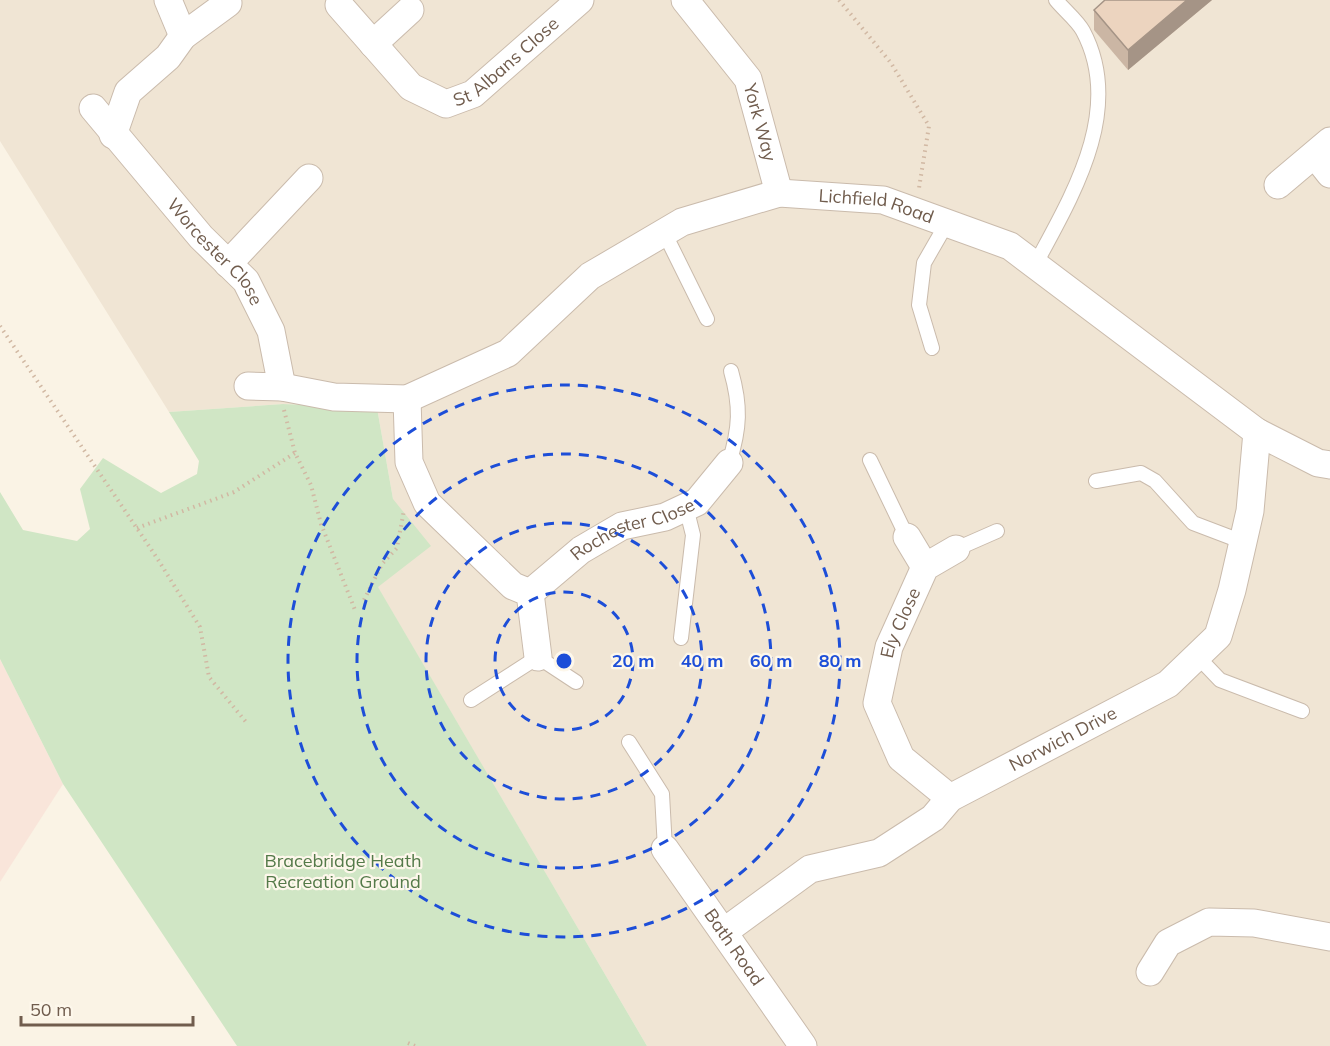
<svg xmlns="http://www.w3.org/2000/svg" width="1330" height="1046" font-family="Mulish,sans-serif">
<rect width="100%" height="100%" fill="#faf3e5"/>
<polygon fill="#f0e5d4" points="0,0 1330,0 1330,1046 647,1046 377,586 393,499 377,408 283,404 169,412 0,141"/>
<polygon fill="#f9e5da" points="0,659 63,784 0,882"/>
<polygon fill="#d0e6c5" points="283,404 377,408 393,499 431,546 378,587 647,1046 237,1046 63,784 0,659 0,492 23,530 77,541 90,529 80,489 103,458 161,493 197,474 199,461 169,412"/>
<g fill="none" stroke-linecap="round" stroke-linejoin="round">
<defs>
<g id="service">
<polyline points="664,232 707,319"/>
<path d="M 1035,265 C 1072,196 1125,110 1083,31 C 1077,20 1064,10 1056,0"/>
<polyline points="932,348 919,305 924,263 947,223"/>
<polyline points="870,460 907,537"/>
<path d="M 729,463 C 740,428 741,406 731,371"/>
<polyline points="1096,481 1141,473 1155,481 1193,523 1243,542"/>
<polyline points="956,549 997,531"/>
<polyline points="681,638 693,535 686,507"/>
<polyline points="1197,656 1220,680 1302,711"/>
<polyline points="471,700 538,657 576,682"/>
<polyline points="629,742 662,794 665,849"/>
</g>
<g id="minor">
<polyline points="168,0 183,36"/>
<path id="s1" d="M 685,0 L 748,79 L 779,193"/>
<path id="s2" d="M 339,5 L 411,87 L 446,104 L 473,94 L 580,0"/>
<polyline points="373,44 410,10"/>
<path id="s3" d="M 93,108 L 201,237 L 246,281 L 271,331 L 282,387"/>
<polyline points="113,135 128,92 168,57 183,36 228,3"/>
<polyline points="1315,155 1330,174"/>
<polyline points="1278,185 1330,141"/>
<polyline points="228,264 309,178"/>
<path id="s4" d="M 248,386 L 282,387 L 334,397 L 407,399 L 508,353 L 590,276 L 682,222 L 779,193 L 883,200 L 1010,246 L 1257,432 L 1318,463 L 1330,465"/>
<polyline points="407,399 409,462 427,503 513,586 530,593 538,657"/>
<polyline points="907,537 925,567"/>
<path id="s5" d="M 530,593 L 581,550 L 622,526 L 665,517 L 697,502 L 729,463"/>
<path id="s6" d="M 950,798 L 901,758 L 877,703 L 889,647 L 925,567 L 956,549"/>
<path id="s7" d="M 665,849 L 803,1046"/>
<path id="s8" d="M 725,931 L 810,869 L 879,853 L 933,818 L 950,798 L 1168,684 L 1218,636 L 1232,590 L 1250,511 L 1257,432"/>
<polyline points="1150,972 1168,943 1209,922 1254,923 1330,937"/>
</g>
</defs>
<use href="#service" stroke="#cabbac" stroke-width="16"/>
<use href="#minor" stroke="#cabbac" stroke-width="29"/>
<g stroke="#d1b8a3" stroke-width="4" stroke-dasharray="1.5 4.5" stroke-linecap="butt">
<polyline points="839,0 891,63 929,126 919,188"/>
<polyline points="0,326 157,558 200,627 209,677 246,722"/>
<polyline points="284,410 295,453 311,485 321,524 355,610"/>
<polyline points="137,528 234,492 295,453"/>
<polyline points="364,600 382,564 397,548 404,510"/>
<polyline points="408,1043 415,1046"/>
</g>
<use href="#service" stroke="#fff" stroke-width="14"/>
<use href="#minor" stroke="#fff" stroke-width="27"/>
</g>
<polygon fill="#cbb6a4" points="1212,0 1128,70 1094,30 1094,10"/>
<polygon fill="#a59486" points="1187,0 1212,0 1128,70 1128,50"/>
<polygon fill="#ecd4bf" stroke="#a59486" stroke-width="1.5" points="1105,0 1187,0 1128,50 1094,10"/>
<g fill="none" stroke="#1d4ed8" stroke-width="3" stroke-dasharray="10 8">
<circle cx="564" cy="661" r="69"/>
<circle cx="564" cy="661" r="138"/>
<circle cx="564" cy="661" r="207"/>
<circle cx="564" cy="661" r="276"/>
</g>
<g text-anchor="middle" stroke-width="4.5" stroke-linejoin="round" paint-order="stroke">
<g font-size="18" fill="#705c4d" stroke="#fdf7eb">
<text dy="6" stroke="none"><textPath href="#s2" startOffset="222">St Albans Close</textPath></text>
<text dy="6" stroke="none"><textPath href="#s1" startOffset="146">York Way</textPath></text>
<text dy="6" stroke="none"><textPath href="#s4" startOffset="690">Lichfield Road</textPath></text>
<text dy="6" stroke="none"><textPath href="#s3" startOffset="189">Worcester Close</textPath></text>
<text dy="6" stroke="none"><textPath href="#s5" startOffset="123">Rochester Close</textPath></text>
<text dy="6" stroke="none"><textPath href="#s6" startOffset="207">Ely Close</textPath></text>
<text dy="6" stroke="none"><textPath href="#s8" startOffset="394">Norwich Drive</textPath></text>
<text dy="6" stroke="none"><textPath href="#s7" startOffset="120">Bath Road</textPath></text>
</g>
<g font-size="18" fill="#547a49" stroke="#fdf7eb">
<text x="343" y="867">Bracebridge Heath<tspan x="343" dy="21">Recreation Ground</tspan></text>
</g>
</g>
<circle cx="564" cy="661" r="9" fill="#1d4ed8" stroke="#fdf7eb" stroke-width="3"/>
<g font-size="18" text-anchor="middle" font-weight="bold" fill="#1d4ed8" stroke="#fdf7eb" stroke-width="4.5" stroke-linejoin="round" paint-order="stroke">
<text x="633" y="667">20 m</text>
<text x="702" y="667">40 m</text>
<text x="771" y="667">60 m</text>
<text x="840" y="667">80 m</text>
</g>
<path d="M21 1016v9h172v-9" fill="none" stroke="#705c4d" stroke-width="3"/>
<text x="30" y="1016" font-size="18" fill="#705c4d" stroke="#fdf7eb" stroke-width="4.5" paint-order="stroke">50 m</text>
</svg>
